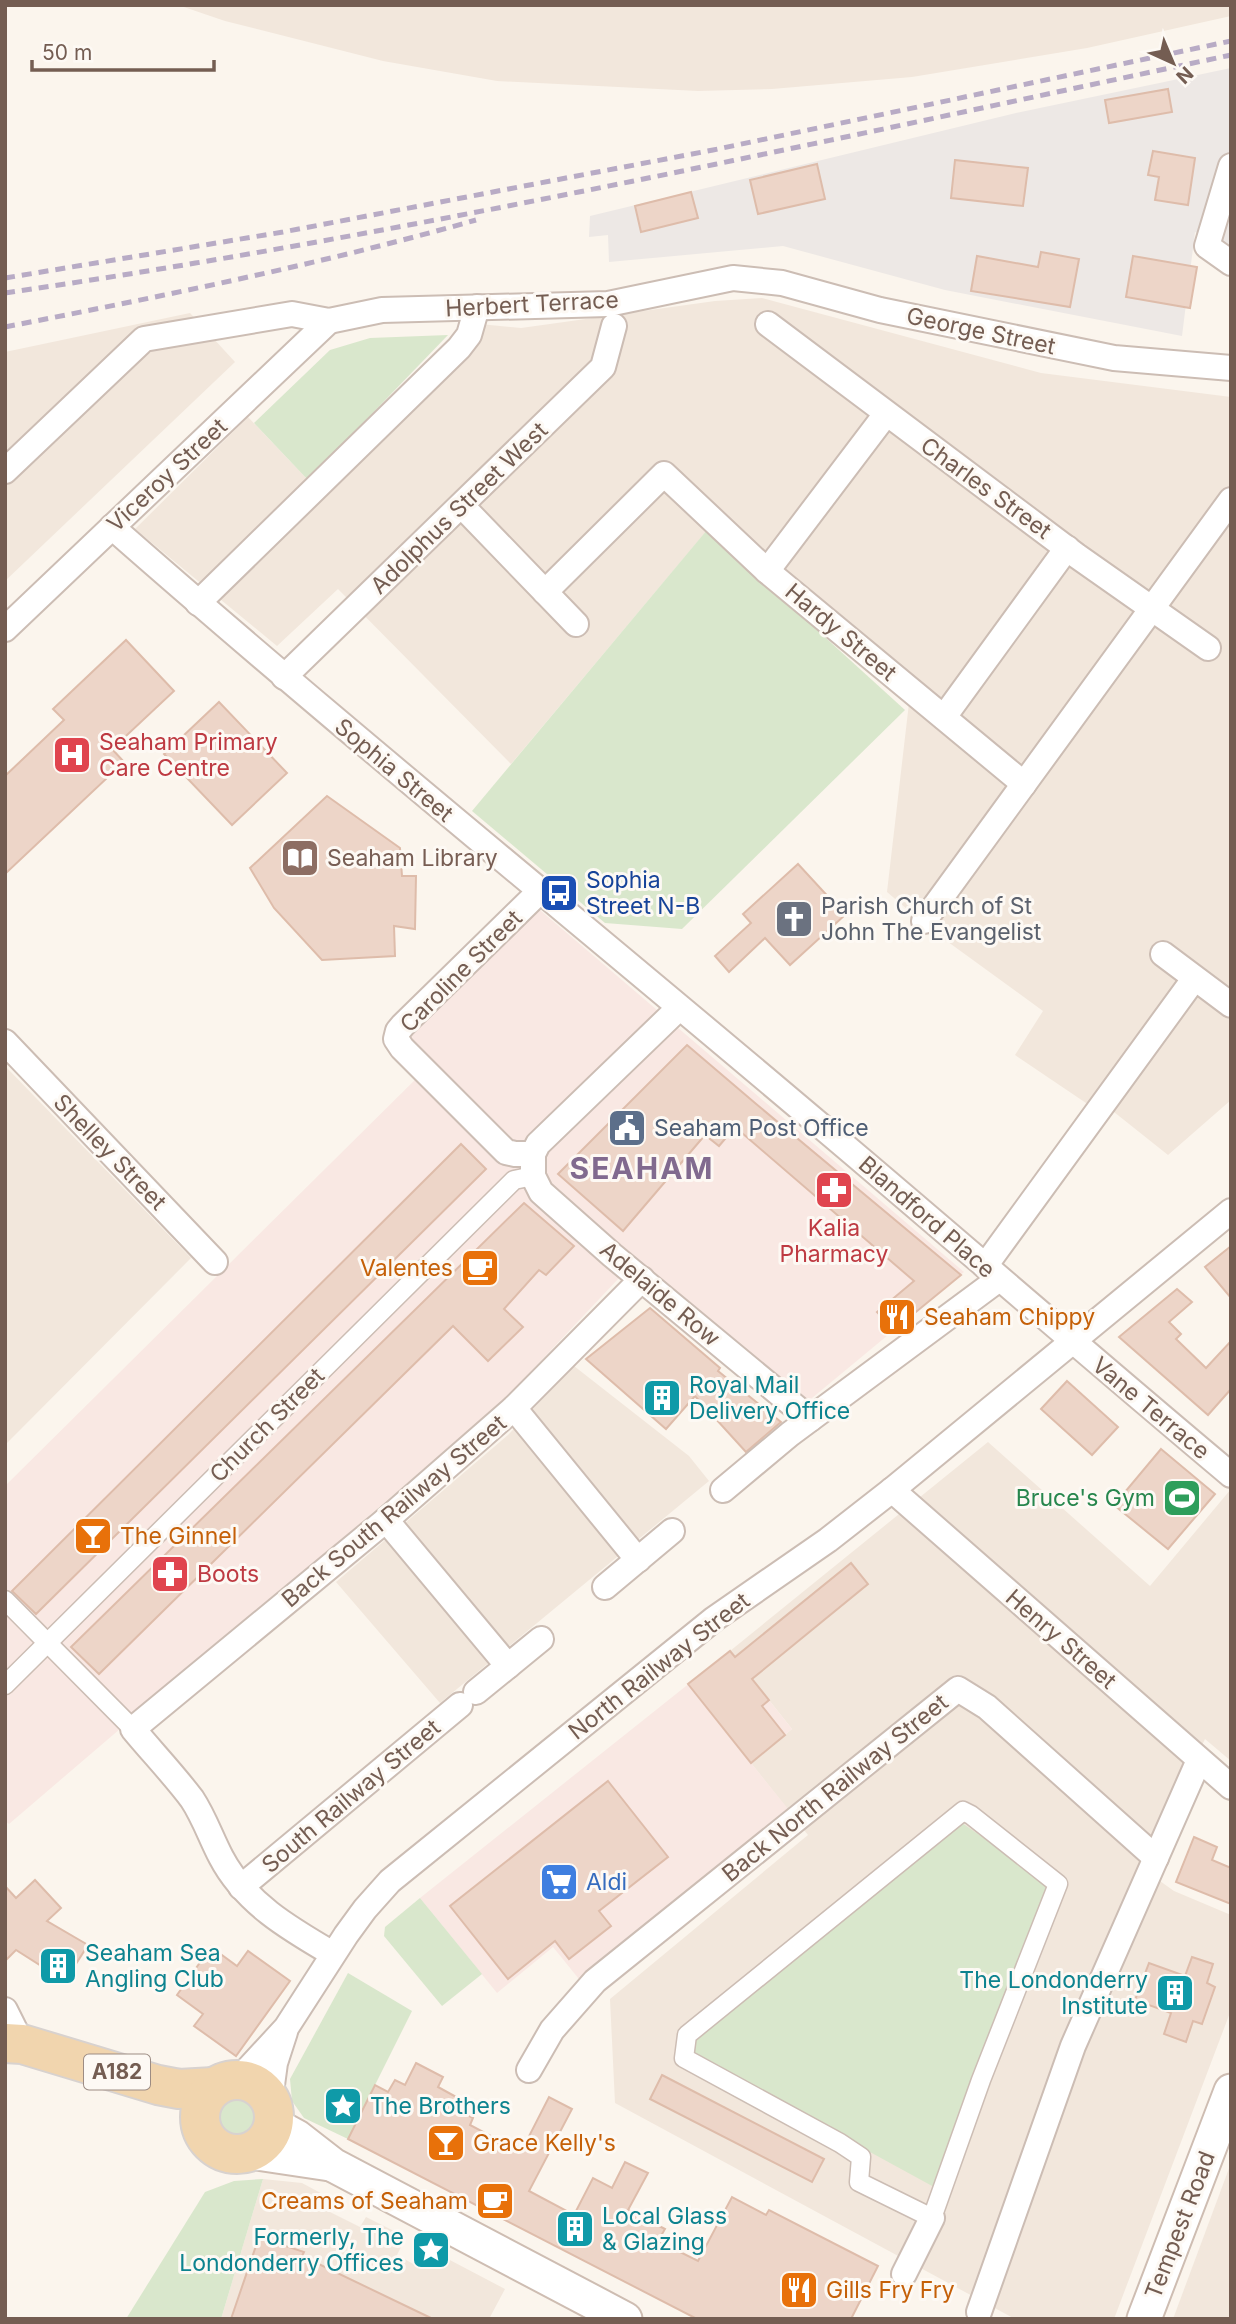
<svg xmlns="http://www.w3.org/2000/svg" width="1236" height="2324" font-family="Inter,sans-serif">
<rect width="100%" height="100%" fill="#fbf5ed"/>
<g fill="#f2e7dc">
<polygon points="178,5 1231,5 1231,16 1087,48 912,77 772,89 698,91 497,81 383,61 225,21"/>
<polygon points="762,298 1041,373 1231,397 1231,1100 1168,1155 1114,1112 1086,1103 1015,1055 1043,1011 933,931 887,892 909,703 709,528 511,764 338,589 277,646 135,529 248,417 308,480 480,324 521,328 715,301"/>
<polygon points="190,313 235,362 5,581 5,352"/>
<polygon points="5,1066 191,1258 5,1445"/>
<polygon points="574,1366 689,1456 709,1481 440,1703 336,1582 508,1435"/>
<polygon points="988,1442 1150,1586 1231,1489 1231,1761 1205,1739 1143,1869 1174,1891 1231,1915 1231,2010 1114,2319 1015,2319 615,2103 610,1999 808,1835 751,1763 792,1729 730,1651"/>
<polygon points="1231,2163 1231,2319 1173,2319"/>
<polygon points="263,2179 302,2183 330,2198 324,2209 360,2227 366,2217 406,2237 397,2255 417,2266 427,2248 505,2289 489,2319 221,2319"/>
</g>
<g fill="#f9e8e3">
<polygon points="534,905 964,1272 806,1403 635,1261 503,1401 9,1824 5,1821 5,1486 430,1065 399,1034"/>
<polygon points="730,1651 792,1729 751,1763 793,1815 583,1984 553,1947 497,1993 420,1898"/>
</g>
<polygon fill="#ede8e5" points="1231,68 1231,246 1195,232 1182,336 945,290 783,246 609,262 608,235 589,237 590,216 1016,113"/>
<g fill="#d9e7cc">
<polygon points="448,335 308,480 254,423 330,350 370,338"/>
<polygon points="707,530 905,710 682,929 605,923 472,811"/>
<polygon points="962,1823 1050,1884 934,2187 689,2053 690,2038"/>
<polygon points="420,1898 482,1974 442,2006 384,1936 385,1927"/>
<polygon points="348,1973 412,2011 348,2139 304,2118 292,2101 290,2079"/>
<circle cx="235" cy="2117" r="21"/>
<polygon points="263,2179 221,2319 126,2319 205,2192 234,2181"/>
</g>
<g fill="#edd5c8" stroke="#debcaa" stroke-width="2">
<polygon points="1168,89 1172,112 1109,123 1105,100"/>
<polygon points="1153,151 1195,158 1188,205 1155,200 1159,177 1148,175"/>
<polygon points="955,160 1028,168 1023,206 951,198"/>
<polygon points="817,164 825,199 758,214 750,180"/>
<polygon points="691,192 698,218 641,232 635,206"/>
<polygon points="1041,252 1079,259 1070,307 971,291 977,256 1038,267"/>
<polygon points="1133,256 1197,267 1190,308 1126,297"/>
<polygon points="126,640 174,691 112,749 124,762 5,874 5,776 64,720 53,709"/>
<polygon points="219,702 287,773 232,825 164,754"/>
<polygon points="327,796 400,848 402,876 416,876 415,929 394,926 395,956 322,960 274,908 250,868"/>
<polygon points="798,864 845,915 790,965 765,938 729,972 715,956 751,923 743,914"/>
<polygon points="687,1045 755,1103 961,1275 894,1330 877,1312 914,1281 735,1127 719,1146 705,1135 623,1231 558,1174"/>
<polygon points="461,1144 486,1169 36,1614 12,1591"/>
<polygon points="524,1203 574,1246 546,1275 539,1270 504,1309 523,1327 488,1361 453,1326 99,1674 71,1647"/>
<polygon points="1231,1246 1231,1298 1205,1267"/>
<polygon points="1177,1289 1192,1302 1169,1322 1181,1334 1176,1339 1206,1368 1231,1341 1231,1389 1208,1415 1119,1337"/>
<polygon points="650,1308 720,1368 718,1371 781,1422 746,1452 695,1396 666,1429 586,1359"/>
<polygon points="1067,1381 1118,1427 1092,1455 1041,1409"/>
<polygon points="1161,1449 1215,1494 1168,1549 1114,1505"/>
<polygon points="851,1563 868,1584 752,1679 769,1700 762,1706 785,1735 751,1763 688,1684 730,1651 735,1657"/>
<polygon points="608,1781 668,1857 599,1911 611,1926 569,1959 555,1941 508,1979 450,1906"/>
<polygon points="1194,1837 1217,1847 1212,1860 1231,1868 1231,1904 1176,1882"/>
<polygon points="35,1880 61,1908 47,1921 88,1945 65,1981 16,1950 5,1961 5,1886 16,1898"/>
<polygon points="211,1947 237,1966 248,1951 290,1981 236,2056 194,2026 203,2014 177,1995"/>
<polygon points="1192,1957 1213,1964 1207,1983 1215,1987 1202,2024 1193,2021 1186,2042 1164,2034 1171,2013 1135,2000 1149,1963 1185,1976"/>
<polygon points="416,2063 443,2077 438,2087 458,2098 453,2107 473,2118 470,2125 521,2152 549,2097 572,2109 529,2191 574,2215 593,2178 612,2188 625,2162 648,2173 628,2210 665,2229 658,2241 698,2261 732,2197 766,2215 769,2210 878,2266 851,2319 697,2319 348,2139 375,2085 388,2092 395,2080 405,2085"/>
<polygon points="662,2075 824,2159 812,2182 650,2099"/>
<polygon points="259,2237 304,2252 302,2256 433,2319 231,2319"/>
</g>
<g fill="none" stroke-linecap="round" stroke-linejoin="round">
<defs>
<g id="pedestrian">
<polyline points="5,1600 133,1729"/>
<polyline points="5,1685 514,1180 533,1176"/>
<polygon points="963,1811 971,1815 1058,1884 981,2080 932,2218 859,2182 861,2157 840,2143 684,2058 687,2035"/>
</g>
<g id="minor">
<polyline points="1231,166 1207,246 1231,263"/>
<polyline points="768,324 1077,556 1208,648"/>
<polyline points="5,471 144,339 292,314 329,321 382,310 608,304 733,278 782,283 880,310 1114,358 1231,368"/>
<polyline points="462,506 576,624"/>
<path d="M 112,527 C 346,733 589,929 827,1131 C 962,1245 1095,1361 1231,1475"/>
<polyline points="767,571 886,414"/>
<polyline points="545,592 664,474 767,571 1024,784"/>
<polyline points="198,603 459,348 469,335 477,307"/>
<polyline points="5,629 329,321"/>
<polyline points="284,677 603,367 614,326"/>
<polyline points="944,717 1067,548"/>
<polyline points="924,921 1231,500"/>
<polyline points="1163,954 1231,1005"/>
<polyline points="679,1008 538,1144 533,1154 533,1176 541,1192 612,1255 810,1419"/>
<polyline points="5,1042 215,1262"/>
<polyline points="533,1154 515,1154 506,1152 402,1048 396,1039 398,1031 403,1025 540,891"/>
<polyline points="985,1266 1194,979"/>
<polyline points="514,1408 638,1560"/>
<polyline points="723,1490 790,1434 999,1279"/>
<polyline points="892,1490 1231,1787"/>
<polyline points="386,1520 508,1666"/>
<polyline points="605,1587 672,1531"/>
<polyline points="476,1692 541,1639"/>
<polyline points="241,1887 460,1705"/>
<path d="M 333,1954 C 290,1929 245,1903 221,1857 C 211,1838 204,1817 192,1799 C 174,1775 152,1752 133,1729 L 386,1520 L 514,1408 L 642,1279"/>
<polyline points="5,2010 22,2044"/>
<polyline points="529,2070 552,2030 595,1981 958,1689 987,1707 1156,1858"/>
<polyline points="238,2080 286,2028 346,1935 365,1909 390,1881 714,1619 828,1540 892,1490 1231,1211"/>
<polyline points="270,2100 275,2063 285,2032"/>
<polyline points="904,2274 932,2218"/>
<polyline points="979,2312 1073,2046 1199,1760"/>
</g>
<g id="secondary">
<polyline points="273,2124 297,2137 333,2165 625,2319"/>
<polyline points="250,2152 330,2164"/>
<polyline points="1144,2319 1231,2091"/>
</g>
<g id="primary">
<polyline points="5,2043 22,2044 158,2085 179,2089 214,2087"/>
<circle cx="237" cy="2117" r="37"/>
</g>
</defs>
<use href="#pedestrian" stroke="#ccbdb4" stroke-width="21"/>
<use href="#minor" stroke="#ccbdb4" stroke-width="28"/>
<use href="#secondary" stroke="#cebdb2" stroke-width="37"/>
<use href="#primary" stroke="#d8d2cf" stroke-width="42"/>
<use href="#pedestrian" stroke="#fff" stroke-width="18"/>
<use href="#minor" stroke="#fff" stroke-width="24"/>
<use href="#secondary" stroke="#fff" stroke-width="33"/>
<use href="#primary" stroke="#f1d5ae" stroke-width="38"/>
<g stroke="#b8abc5" stroke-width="5" stroke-dasharray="10 7" stroke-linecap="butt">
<polyline points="5,278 283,232 713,150 1231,41"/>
<path d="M 5,293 C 417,233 824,141 1231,55"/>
<path d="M 5,327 C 163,296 322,264 476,220"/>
</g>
</g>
<defs>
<symbol id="hospital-square" viewBox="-11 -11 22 22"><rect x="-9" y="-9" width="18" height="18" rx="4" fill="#e0444e" stroke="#fdf9f4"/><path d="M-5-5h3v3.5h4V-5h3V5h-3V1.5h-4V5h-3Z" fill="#fff"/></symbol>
<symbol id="library-square" viewBox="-11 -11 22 22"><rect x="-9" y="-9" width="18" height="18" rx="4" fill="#8d6e63" stroke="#fdf9f4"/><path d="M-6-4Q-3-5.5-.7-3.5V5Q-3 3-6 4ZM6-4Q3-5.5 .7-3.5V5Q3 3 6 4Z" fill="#fff"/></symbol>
<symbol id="bus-square" viewBox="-11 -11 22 22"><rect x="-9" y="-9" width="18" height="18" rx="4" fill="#1a4fb4" stroke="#fdf9f4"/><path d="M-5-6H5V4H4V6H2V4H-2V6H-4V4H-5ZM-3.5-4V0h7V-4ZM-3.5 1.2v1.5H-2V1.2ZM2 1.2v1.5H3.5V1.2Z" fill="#fff"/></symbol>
<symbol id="church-square" viewBox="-11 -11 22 22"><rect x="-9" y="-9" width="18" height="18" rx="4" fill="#6b7280" stroke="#fdf9f4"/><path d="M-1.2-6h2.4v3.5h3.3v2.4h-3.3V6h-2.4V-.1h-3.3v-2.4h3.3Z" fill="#fff"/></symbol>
<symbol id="civic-square" viewBox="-11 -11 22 22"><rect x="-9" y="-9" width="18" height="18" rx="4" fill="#5c6f8a" stroke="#fdf9f4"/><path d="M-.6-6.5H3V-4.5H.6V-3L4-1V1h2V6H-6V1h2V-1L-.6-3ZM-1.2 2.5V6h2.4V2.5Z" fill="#fff"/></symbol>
<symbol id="pharmacy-square" viewBox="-11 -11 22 22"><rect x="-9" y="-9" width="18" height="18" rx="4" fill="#e0444e" stroke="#fdf9f4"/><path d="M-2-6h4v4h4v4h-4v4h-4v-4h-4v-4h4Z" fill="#fff"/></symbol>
<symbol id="cafe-square" viewBox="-11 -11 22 22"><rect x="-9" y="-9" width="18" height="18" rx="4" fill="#e8710a" stroke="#fdf9f4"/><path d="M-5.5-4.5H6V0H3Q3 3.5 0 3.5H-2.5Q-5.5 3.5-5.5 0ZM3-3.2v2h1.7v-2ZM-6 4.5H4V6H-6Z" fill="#fff"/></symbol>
<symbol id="restaurant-square" viewBox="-11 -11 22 22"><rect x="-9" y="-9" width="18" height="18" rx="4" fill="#e8710a" stroke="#fdf9f4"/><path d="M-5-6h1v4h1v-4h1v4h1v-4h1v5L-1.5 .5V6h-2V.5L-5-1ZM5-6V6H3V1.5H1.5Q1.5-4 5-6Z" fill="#fff"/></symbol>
<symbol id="building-square" viewBox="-11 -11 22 22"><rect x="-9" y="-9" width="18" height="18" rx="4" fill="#0f9aa8" stroke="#fdf9f4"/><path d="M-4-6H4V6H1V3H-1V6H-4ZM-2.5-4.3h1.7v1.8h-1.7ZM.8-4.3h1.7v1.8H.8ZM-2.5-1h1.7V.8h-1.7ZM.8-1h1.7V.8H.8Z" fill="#fff"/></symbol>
<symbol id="stadium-square" viewBox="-11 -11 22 22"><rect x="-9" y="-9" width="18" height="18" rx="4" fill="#2e9e5b" stroke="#fdf9f4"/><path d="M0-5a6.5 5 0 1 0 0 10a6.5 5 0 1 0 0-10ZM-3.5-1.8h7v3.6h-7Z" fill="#fff"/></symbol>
<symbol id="bar-square" viewBox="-11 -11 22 22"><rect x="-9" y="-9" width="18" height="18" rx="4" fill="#e8710a" stroke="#fdf9f4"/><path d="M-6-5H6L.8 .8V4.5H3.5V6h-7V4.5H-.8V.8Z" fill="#fff"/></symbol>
<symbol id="supermarket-square" viewBox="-11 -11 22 22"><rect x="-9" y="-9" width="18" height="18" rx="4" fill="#3f7fe0" stroke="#fdf9f4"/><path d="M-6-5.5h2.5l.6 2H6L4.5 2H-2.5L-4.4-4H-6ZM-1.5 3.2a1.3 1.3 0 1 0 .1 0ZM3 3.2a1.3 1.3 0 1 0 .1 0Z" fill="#fff"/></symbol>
<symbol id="sight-square" viewBox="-11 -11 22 22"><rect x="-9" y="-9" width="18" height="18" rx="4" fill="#0f9aa8" stroke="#fdf9f4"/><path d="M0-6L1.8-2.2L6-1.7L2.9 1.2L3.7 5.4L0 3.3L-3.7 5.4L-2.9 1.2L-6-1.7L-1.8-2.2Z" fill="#fff"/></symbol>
</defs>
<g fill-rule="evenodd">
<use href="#hospital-square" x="50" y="733" width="44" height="44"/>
<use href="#library-square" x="278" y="836" width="44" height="44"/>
<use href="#bus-square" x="537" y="871" width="44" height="44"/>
<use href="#church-square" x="772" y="897" width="44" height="44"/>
<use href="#civic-square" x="605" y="1106" width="44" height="44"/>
<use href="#pharmacy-square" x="812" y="1168" width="44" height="44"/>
<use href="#cafe-square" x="458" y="1246" width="44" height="44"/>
<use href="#restaurant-square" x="875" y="1295" width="44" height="44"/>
<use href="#building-square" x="640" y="1376" width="44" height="44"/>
<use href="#stadium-square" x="1160" y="1476" width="44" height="44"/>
<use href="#bar-square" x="71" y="1514" width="44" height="44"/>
<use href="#pharmacy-square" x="148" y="1552" width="44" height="44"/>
<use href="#supermarket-square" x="537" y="1860" width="44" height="44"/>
<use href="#building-square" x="36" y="1944" width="44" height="44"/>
<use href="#building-square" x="1153" y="1971" width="44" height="44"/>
<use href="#sight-square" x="321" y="2084" width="44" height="44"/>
<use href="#bar-square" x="424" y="2121" width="44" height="44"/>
<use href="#cafe-square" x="473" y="2179" width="44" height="44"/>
<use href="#building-square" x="553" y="2207" width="44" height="44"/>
<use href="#sight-square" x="409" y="2228" width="44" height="44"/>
<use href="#restaurant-square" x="777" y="2268" width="44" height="44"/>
</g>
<g text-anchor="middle" stroke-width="6" stroke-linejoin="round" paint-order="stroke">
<rect fill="#fdf9f4" stroke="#9d8c83" stroke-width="2" x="84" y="2054.5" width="66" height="35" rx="5"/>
<g font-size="21" font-weight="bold" fill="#745d52">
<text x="117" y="2079">A182</text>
</g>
<g font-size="23" fill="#745d52" stroke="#fdf9f4">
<text transform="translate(532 304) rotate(-3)" y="8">Herbert Terrace</text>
<text transform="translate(981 331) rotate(12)" y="8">George Street</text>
<text transform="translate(167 475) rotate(-43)" y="8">Viceroy Street</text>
<text transform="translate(986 488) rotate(36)" y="8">Charles Street</text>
<text transform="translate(459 508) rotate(-44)" y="8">Adolphus Street West</text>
<text transform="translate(841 632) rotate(40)" y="8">Hardy Street</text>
<text transform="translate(394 770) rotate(40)" y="8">Sophia Street</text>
<text transform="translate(461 971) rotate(-45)" y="8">Caroline Street</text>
<text transform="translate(110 1152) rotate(46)" y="8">Shelley Street</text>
<text transform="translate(927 1217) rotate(41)" y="8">Blandford Place</text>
<text transform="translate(660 1294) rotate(40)" y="8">Adelaide Row</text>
<text transform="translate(1151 1408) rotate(40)" y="8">Vane Terrace</text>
<text transform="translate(267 1425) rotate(-45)" y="8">Church Street</text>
<text transform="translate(394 1511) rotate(-40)" y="8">Back South Railway Street</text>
<text transform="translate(1061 1639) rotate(41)" y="8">Henry Street</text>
<text transform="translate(659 1666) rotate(-38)" y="8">North Railway Street</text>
<text transform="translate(835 1788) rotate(-39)" y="8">Back North Railway Street</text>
<text transform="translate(351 1796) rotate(-40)" y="8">South Railway Street</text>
<text transform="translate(1180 2225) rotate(-69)" y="8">Tempest Road</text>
</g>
<g font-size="23" fill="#be3a42" stroke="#fdf9f4" text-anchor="start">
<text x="99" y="750">Seaham Primary<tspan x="99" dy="26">Care Centre</tspan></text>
<text x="834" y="1236" text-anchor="middle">Kalia<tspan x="834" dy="26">Pharmacy</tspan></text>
<text x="197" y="1582">Boots</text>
</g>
<g font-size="23" fill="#785e54" stroke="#fdf9f4" text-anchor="start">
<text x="327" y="866">Seaham Library</text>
</g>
<g font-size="23" fill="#164399" stroke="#fdf9f4" text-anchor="start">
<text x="586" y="888">Sophia<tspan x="586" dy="26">Street N-B</tspan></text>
</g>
<g font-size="23" fill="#5b616d" stroke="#fdf9f4" text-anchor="start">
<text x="821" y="914">Parish Church of St<tspan x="821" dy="26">John The Evangelist</tspan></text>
</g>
<g font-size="23" fill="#4e5e75" stroke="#fdf9f4" text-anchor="start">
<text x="654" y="1136">Seaham Post Office</text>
</g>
<g font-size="23" fill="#c56008" stroke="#fdf9f4" text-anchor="start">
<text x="453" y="1276" text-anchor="end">Valentes</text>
<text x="924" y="1325">Seaham Chippy</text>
<text x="120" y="1544">The Ginnel</text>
<text x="473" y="2151">Grace Kelly's</text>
<text x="468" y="2209" text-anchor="end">Creams of Seaham</text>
<text x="826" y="2298">Gills Fry Fry</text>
</g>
<g font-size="23" fill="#0d838f" stroke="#fdf9f4" text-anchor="start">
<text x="689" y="1393">Royal Mail<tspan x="689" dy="26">Delivery Office</tspan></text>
<text x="85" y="1961">Seaham Sea<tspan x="85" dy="26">Angling Club</tspan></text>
<text x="1148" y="1988" text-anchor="end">The Londonderry<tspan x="1148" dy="26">Institute</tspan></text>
<text x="370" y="2114">The Brothers</text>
<text x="602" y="2224">Local Glass<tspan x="602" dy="26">&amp; Glazing</tspan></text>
<text x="404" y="2245" text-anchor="end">Formerly, The<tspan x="404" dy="26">Londonderry Offices</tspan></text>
</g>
<g font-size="23" fill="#27864d" stroke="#fdf9f4" text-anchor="end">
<text x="1155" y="1506">Bruce's Gym</text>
</g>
<g font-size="23" fill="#366cbe" stroke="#fdf9f4" text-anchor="start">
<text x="586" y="1890">Aldi</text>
</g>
<g font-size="30" font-weight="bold" letter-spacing="2" fill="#816a8f" stroke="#fdf9f4">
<text x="642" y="1179">SEAHAM</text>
</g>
</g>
<rect width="1236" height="2324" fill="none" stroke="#745d52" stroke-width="14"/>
<g transform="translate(1173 63) rotate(136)" stroke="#fdf9f4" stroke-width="5" paint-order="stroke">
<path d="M0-5L12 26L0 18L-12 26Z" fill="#745d52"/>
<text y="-10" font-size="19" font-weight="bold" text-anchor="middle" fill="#745d52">N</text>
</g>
<path d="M32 60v10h182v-10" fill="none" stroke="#745d52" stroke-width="3.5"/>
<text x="42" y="60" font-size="21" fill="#745d52" stroke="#fdf9f4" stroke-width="5" paint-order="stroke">50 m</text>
</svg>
